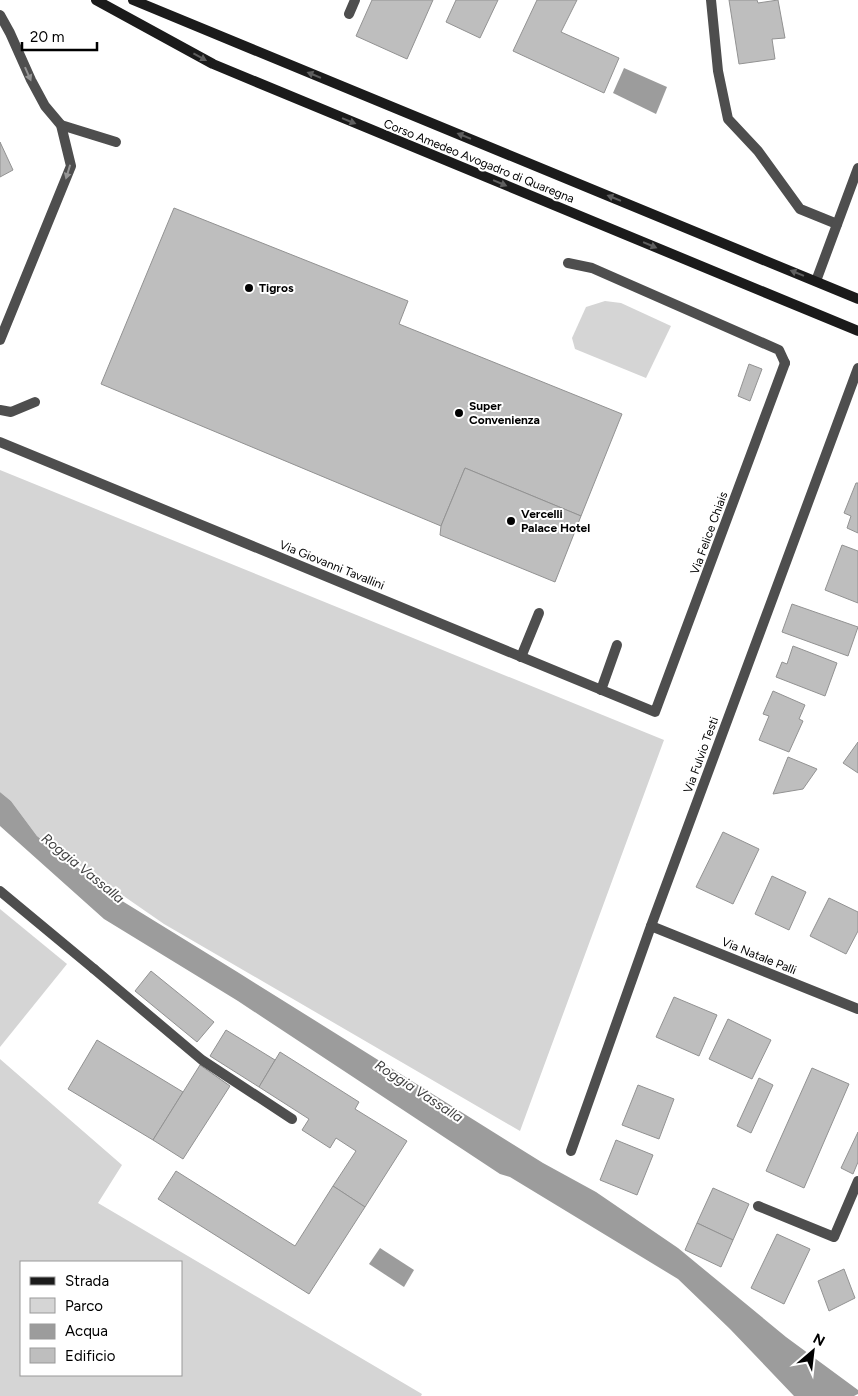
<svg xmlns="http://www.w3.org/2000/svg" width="858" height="1396" font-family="Figtree,sans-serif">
<rect width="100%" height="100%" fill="#fff"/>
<g fill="#d5d5d5" fill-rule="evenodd">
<polygon points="605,301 621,303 671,326 646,378 575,349 572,338 586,307"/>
<polygon points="0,470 664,740 520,1131 164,924 37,836 11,801 0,792"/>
<polygon points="0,909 67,964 0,1047"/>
<path d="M 0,1059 L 122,1165 L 98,1203 L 422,1394 L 421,1396 L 0,1396 ZM 21,1262 L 181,1262 L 181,1375 L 21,1375 Z"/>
</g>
<g fill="#9c9c9c">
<polygon points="624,68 667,87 656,114 613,93"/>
<polygon points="0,792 11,801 37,836 114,896 239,973 543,1163 596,1192 678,1248 786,1337 858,1390 858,1394 854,1396 794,1396 730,1329 678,1279 510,1177 500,1174 238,1001 104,919 0,826"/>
<polygon points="380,1248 414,1270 404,1287 369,1264"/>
</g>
<g fill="#bebebe" stroke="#929292">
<polygon points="372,0 433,0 407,59 356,36"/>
<polygon points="456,0 498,0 480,38 446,22"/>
<polygon points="537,0 577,0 561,32 619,58 604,93 513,51"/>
<polygon points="729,0 757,0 758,3 778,0 785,38 772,39 775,59 739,64"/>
<polygon points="0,142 13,170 0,177"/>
<polygon points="174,208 408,301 399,324 622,414 581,516 465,468 441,526 101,384"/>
<polygon points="749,364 762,369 750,401 738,396"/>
<polygon points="465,468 581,516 555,582 440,535 441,526"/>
<polygon points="856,483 858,483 858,533 847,528 851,516 844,513"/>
<polygon points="842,545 858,551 858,603 825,590"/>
<polygon points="792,604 858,627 848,656 782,632"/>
<polygon points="793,646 837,663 825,696 776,677 782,662 787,664"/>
<polygon points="773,691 805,705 799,719 803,721 789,752 759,740 769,716 763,714"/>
<polygon points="858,742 858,773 843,763"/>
<polygon points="788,757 817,769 803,789 773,794"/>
<polygon points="723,832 759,849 733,904 696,887"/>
<polygon points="772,876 806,892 789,930 755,914"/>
<polygon points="829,898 858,912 858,931 846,954 810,936"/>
<polygon points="151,971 214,1022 197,1042 135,991"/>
<polygon points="674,997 717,1015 699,1056 656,1037"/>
<polygon points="728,1019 771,1040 752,1079 709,1059"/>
<polygon points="226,1030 275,1060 259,1087 210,1056"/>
<polygon points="97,1040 183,1092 153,1140 68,1089"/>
<polygon points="280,1052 359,1102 355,1109 407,1141 365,1207 333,1186 356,1151 336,1138 330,1148 302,1130 309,1119 259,1087"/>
<polygon points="200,1065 230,1086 183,1159 153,1140"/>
<polygon points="812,1068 849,1084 804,1188 766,1171"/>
<polygon points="759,1078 773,1085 751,1133 737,1126"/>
<polygon points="638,1085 674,1099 659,1139 622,1125"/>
<polygon points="858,1132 858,1162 853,1174 841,1168"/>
<polygon points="616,1140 653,1155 637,1195 600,1180"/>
<polygon points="176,1171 295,1246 333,1186 365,1207 309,1294 158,1199"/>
<polygon points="713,1188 749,1204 733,1240 697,1223"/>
<polygon points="697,1223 733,1240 721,1267 685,1250"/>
<polygon points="777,1234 810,1249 784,1304 751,1288"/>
<polygon points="844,1269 855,1298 829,1311 818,1281"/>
</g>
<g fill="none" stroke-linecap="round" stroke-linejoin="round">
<g stroke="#4e4e4e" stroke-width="10">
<polyline points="61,125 116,142"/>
<polyline points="568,263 592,268 779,350 785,363"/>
<polyline points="0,410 11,412 35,402"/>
<polyline points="521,657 539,613"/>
<polyline points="601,690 617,645"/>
<polyline points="94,969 202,1060 292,1119"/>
<polyline points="758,1206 834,1237 858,1181"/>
</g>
<g stroke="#4e4e4e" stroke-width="10">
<polyline points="711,0 718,71 728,119 758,151 800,209 837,224"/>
<polyline points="349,14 355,0"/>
<polyline points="0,15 10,33 31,80 45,106 61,125 71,166 0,340"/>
<polyline points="816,281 858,168"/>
<polyline points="0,442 655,712 785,363"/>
<polyline points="0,891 94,969"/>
<polyline points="651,926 858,1009"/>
<polyline points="571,1151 651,926 858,368"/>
</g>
<g stroke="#1b1b1b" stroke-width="10">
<polyline points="96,0 213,64 858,331"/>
<polyline points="133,0 858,299"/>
</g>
</g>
<defs><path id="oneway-solid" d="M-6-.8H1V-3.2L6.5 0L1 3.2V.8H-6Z" transform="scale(1.25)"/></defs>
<g fill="#5f5f5f">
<use href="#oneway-solid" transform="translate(200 57) rotate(29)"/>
<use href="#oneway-solid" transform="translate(314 75) rotate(-158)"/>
<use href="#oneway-solid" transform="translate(349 121) rotate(22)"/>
<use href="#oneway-solid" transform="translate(464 136) rotate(-158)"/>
<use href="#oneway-solid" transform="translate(500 183) rotate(23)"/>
<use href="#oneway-solid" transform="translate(614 198) rotate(-158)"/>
<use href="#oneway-solid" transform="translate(650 245) rotate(23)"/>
<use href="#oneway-solid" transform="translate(797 273) rotate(-158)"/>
</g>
<g fill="#959595">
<use href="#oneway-solid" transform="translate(28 74) rotate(66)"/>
<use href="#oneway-solid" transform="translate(68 172) rotate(107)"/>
</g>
<g fill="#000" stroke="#fff" stroke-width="2">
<circle cx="249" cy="288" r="5"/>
<circle cx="459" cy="413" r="5"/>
<circle cx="511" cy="521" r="5"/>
</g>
<g text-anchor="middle" stroke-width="4" stroke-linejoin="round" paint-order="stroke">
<g font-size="12" fill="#000" stroke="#fff">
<text transform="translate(479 161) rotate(22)" y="4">Corso Amedeo Avogadro di Quaregna</text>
<text transform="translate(709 533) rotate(-70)" y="4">Via Felice Chiais</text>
<text transform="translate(332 565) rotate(22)" y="4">Via Giovanni Tavallini</text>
<text transform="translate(701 755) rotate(-70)" y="4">Via Fulvio Testi</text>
<text transform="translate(759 956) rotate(22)" y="4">Via Natale Palli</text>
</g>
<g font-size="12" font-weight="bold" fill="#000" stroke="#fff" text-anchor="start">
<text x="259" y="292">Tigros</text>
<text x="469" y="410">Super<tspan x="469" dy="14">Convenienza</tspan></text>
<text x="521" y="518">Vercelli<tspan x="521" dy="14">Palace Hotel</tspan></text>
</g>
<g font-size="14" font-style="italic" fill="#3d3d3d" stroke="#fff">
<text transform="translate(83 868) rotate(39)" y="5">Roggia Vassalla</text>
<text transform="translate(419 1091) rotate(33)" y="5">Roggia Vassalla</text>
</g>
</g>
<rect x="20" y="1261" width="162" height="115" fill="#ffffff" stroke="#999999"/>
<rect x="30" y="1277" width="25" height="8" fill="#1b1b1b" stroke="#999999"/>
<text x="65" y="1286" font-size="15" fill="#000000">Strada</text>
<rect x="30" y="1298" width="25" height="15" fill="#d5d5d5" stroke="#999999"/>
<text x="65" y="1311" font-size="15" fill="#000000">Parco</text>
<rect x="30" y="1324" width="25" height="15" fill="#9c9c9c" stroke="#999999"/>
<text x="65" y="1336" font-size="15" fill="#000000">Acqua</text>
<rect x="30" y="1348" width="25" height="15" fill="#bebebe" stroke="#999999"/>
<text x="65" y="1361" font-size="15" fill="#000000">Edificio</text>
<g transform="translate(813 1351) rotate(28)" stroke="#ffffff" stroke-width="4" paint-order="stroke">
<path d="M0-4L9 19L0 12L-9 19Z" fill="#000000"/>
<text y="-8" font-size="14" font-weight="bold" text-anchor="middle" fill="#000000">N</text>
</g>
<path d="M22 42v8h75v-8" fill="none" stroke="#000000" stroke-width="2.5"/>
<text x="30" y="42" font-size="15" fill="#000000" stroke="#ffffff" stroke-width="4" paint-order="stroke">20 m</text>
</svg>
